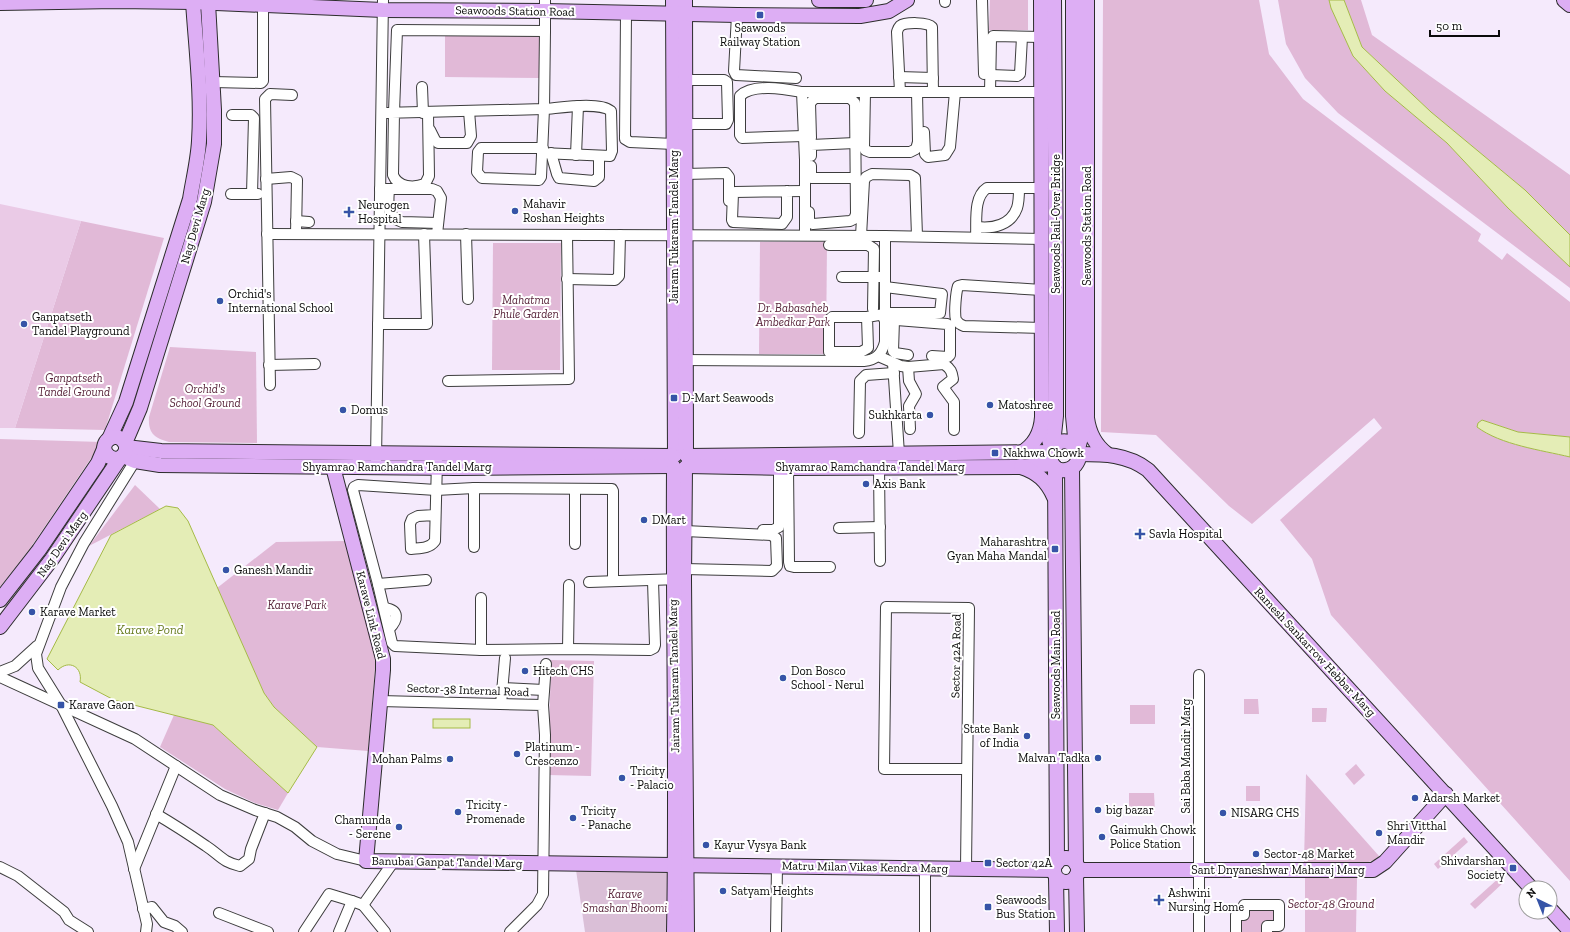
<svg xmlns="http://www.w3.org/2000/svg" width="1570" height="932" font-family="'Zilla Slab',serif">
<rect width="100%" height="100%" fill="#f5eafc"/>
<g fill="#e1b9d7">
<polygon points="990,0 1028,0 1028,30 989,30"/>
<path d="M 1103,0 L 1259,0 L 1269,54 L 1303,99 L 1481,234 L 1478,241 L 1502,260 L 1507,253 L 1570,302 L 1570,437 L 1518,432 L 1482,420 L 1477,427 C 1499,444 1543,451 1570,457 L 1570,881 L 1331,615 L 1312,559 L 1280,520 L 1382,428 L 1374,418 L 1252,524 L 1229,506 L 1156,435 L 1101,432 Z"/>
<polygon points="1278,0 1329,0 1331,8 1353,56 1385,91 1447,143 1508,208 1570,267 1570,288 1338,113 1305,78 1286,44"/>
<polygon points="1344,0 1361,0 1372,35 1570,175 1570,235 1525,190 1431,112 1362,47"/>
<polygon points="445,34 540,34 539,78 445,77"/>
<polygon points="81,221 164,238 105,430 15,428"/>
<polygon points="760,242 827,242 826,354 759,354"/>
<polygon points="493,243 561,243 560,370 492,370"/>
<path d="M 170,347 L 256,352 L 257,443 L 169,442 C 154,438 148,433 149,417 Z"/>
<polygon points="0,439 102,442 31,547 0,587"/>
<polygon points="135,485 160,509 89,546"/>
<polygon points="346,541 376,657 368,751 317,747 274,707 264,693 217,588 276,542"/>
<polygon points="551,660 594,661 591,776 548,775"/>
<polygon points="1244,699 1258,699 1259,714 1244,714"/>
<rect x="1130" y="705" width="25" height="19"/>
<polygon points="1312,708 1327,708 1326,722 1312,722"/>
<polygon points="174,715 213,725 288,793 278,810 255,803 225,789 160,747"/>
<polygon points="1356,764 1365,775 1354,785 1345,774"/>
<polygon points="1306,774 1379,856 1374,860 1366,863 1304,863"/>
<rect x="1246" y="786" width="14" height="15"/>
<polygon points="1129,793 1154,793 1155,812 1129,813"/>
<polygon points="1464,837 1468,842 1438,869 1434,864"/>
<polygon points="1500,877 1504,882 1475,909 1470,904"/>
<polygon points="1305,878 1357,878 1356,932 1305,932"/>
<polygon points="1244,905 1279,905 1279,926 1267,932 1236,932"/>
</g>
<polygon fill="#dabfd7" points="576,870 670,871 670,932 585,932"/>
<polygon fill="#eacae6" points="0,204 81,221 15,428 0,428"/>
<g fill="#e4edb6" stroke="#a5ba47">
<polygon points="1329,0 1344,0 1362,47 1431,112 1525,190 1570,235 1570,267 1508,208 1447,143 1385,91 1353,56 1331,8"/>
<path d="M 1482,420 L 1518,432 L 1570,437 L 1570,457 C 1541,450 1501,445 1477,427 L 1478,423 Z"/>
<path d="M 166,506 L 178,508 L 188,521 L 264,693 L 274,707 L 317,747 L 288,793 L 213,725 L 114,700 L 80,682 C 83,667 69,659 58,670 L 47,659 L 111,535 Z"/>
<rect x="433" y="719" width="37" height="9"/>
</g>
<g fill="none" stroke-linecap="round" stroke-linejoin="round">
<defs>
<g id="street">
<polyline points="982,0 984,74"/>
<polyline points="945,2 945,0"/>
<polyline points="626,13 625,139 630,142 674,144"/>
<polyline points="737,15 734,71 736,75 796,78"/>
<polyline points="545,31 545,0"/>
<polyline points="991,75 1017,76 1020,74 1022,37"/>
<polyline points="899,77 933,78"/>
<polyline points="684,80 724,80 727,82 728,120 726,124 685,124"/>
<polyline points="213,82 261,83 263,81 263,5"/>
<polyline points="422,87 423,113"/>
<path d="M 802,92 C 785,89 753,83 740,96 L 740,135 L 742,138 L 804,136"/>
<polyline points="865,92 864,147 865,150 870,152 910,152 916,149 918,142 917,92"/>
<path d="M 900,92 L 897,32 C 898,29 898,28 900,26 C 905,22 928,22 932,27 L 933,92"/>
<polyline points="990,92 991,39 993,36 1041,37"/>
<path d="M 382,113 L 544,109 L 545,31 L 397,30 L 394,112 L 393,175 C 398,188 414,188 425,184 L 429,176 L 428,113"/>
<polyline points="232,115 251,115 254,118 252,194"/>
<polyline points="430,130 435,140 438,143 467,143 471,136 469,111"/>
<polyline points="924,132 925,154 928,157 945,155 950,147 955,92"/>
<path d="M 542,153 L 610,156 L 612,151 L 611,111 C 599,101 559,108 544,109 L 541,177 L 539,180 L 482,178 L 477,172 L 478,152 L 481,148 L 543,148"/>
<polyline points="551,153 557,174 559,178 594,181 599,177 599,156"/>
<polyline points="576,155 578,106"/>
<polyline points="811,156 811,145 855,143"/>
<polyline points="811,166 811,178 856,178"/>
<polyline points="685,174 726,173 729,177 729,201"/>
<polyline points="266,179 291,177 297,180 296,234"/>
<polyline points="380,189 432,189 437,191 441,198 437,234"/>
<path d="M 389,189 C 388,204 386,216 402,222 L 438,223"/>
<polyline points="787,191 787,217 782,224 733,222 732,220 733,193 735,192 805,191"/>
<polyline points="231,194 258,194"/>
<polyline points="809,212 809,222 813,224 850,221 854,219 856,214 855,103 850,98 815,98 810,103 811,138"/>
<polyline points="296,221 309,222"/>
<path d="M 977,227 C 993,229 1011,225 1017,208 C 1019,202 1019,194 1019,188"/>
<polyline points="267,234 885,236 1042,239"/>
<polyline points="466,234 468,299"/>
<polyline points="805,235 805,160 802,92 1041,92"/>
<polyline points="861,236 864,181 866,177 872,174 910,175 915,178 917,236"/>
<path d="M 976,237 C 977,222 973,197 987,188 L 1041,188"/>
<polyline points="829,245 868,245 874,249 873,309"/>
<polyline points="842,277 881,277"/>
<polyline points="567,279 615,280 619,276 620,235"/>
<path d="M 1042,290 L 962,285 L 958,286 C 956,292 954,313 956,320 C 958,323 961,325 964,326 L 1042,328"/>
<polyline points="867,317 868,348 861,352 829,352 829,320 832,317 867,317 890,313 940,313 942,294 885,287"/>
<polyline points="884,319 947,324 950,326 950,355 948,357 932,356"/>
<polyline points="894,320 893,351 895,353 908,355"/>
<polyline points="378,324 427,324 424,234"/>
<path d="M 878,356 L 901,366 L 908,367 L 944,364 C 951,369 952,372 953,379 L 943,387 L 954,402 L 954,430"/>
<path d="M 680,360 L 864,361 C 876,360 882,354 885,342 L 885,236"/>
<polyline points="893,363 899,454"/>
<polyline points="269,365 315,364"/>
<polyline points="908,367 909,381 916,394 909,406 910,429"/>
<polyline points="448,381 569,379 567,235"/>
<polyline points="270,385 265,99 270,94 292,95"/>
<polyline points="859,433 860,381 866,375 894,373"/>
<polyline points="138,456 84,543 61,587 36,654 38,668 61,705 112,806 128,842 147,924 146,932"/>
<polyline points="376,460 383,0"/>
<polyline points="879,467 880,561"/>
<polyline points="788,468 789,562 790,566 794,567 830,567"/>
<polyline points="575,489 575,544"/>
<path d="M 435,515 L 418,516 L 412,519 L 410,524 L 411,549 C 420,548 429,549 435,541 L 437,461"/>
<polyline points="839,528 880,527"/>
<polyline points="763,530 773,530 779,527 779,468"/>
<polyline points="474,547 474,488"/>
<polyline points="684,569 772,571 777,566 776,538 771,535 685,531"/>
<polyline points="613,581 613,491 612,489 474,488 436,490 358,485 354,487 353,490 378,584 392,643 395,646 481,650 568,649 650,650 654,648 655,645 653,581"/>
<polyline points="589,582 680,579"/>
<polyline points="378,584 426,580"/>
<path d="M 384,608 C 400,610 398,620 389,629"/>
<polyline points="568,649 569,585"/>
<polyline points="481,650 481,598"/>
<polyline points="0,672 15,666 37,646"/>
<polyline points="1199,675 1199,932"/>
<polyline points="0,677 135,739 220,795 255,810 277,817 295,827 312,841 337,854 366,861"/>
<polyline points="502,688 544,690"/>
<polyline points="380,701 543,705 545,735 543,894 537,905 510,932"/>
<polyline points="501,704 505,658"/>
<polyline points="543,705 546,664"/>
<path d="M 156,814 C 173,824 190,835 206,846 C 220,855 222,862 240,866 L 249,859 L 251,849 L 265,813"/>
<polyline points="0,867 18,876 64,912 69,920 88,932"/>
<polyline points="134,869 176,766"/>
<polyline points="966,869 969,608 886,607 884,769 967,769"/>
<polyline points="363,905 385,932"/>
<polyline points="143,909 152,907 164,922 175,926 182,932"/>
<polyline points="219,913 268,932"/>
<polyline points="304,932 329,894 352,901 363,905 394,861"/>
<polyline points="339,932 352,901"/>
<polyline points="776,932 777,866"/>
<polyline points="925,932 925,868"/>
<polyline points="1236,932 1236,915 1244,915 1244,905 1279,905 1279,926 1267,926 1267,932"/>
</g>
<g id="secondary">
<polyline points="673,0 675,455"/>
<polyline points="685,0 686,454"/>
<polyline points="819,0 866,0"/>
<polyline points="1041,0 1042,416 1052,450"/>
<path d="M 1073,0 L 1073,416 L 1076,447 L 1079,458 C 1077,464 1073,469 1066,470 C 1039,474 1052,425 1076,447"/>
<polyline points="1564,0 1570,5"/>
<polyline points="0,3 116,1 193,2 383,10 545,11 737,15 860,16 889,11 907,0"/>
<path d="M 1087,418 C 1089,433 1095,445 1107,454"/>
<path d="M 109,439 L 126,402 L 190,199 C 193,180 198,160 199,141 C 202,95 196,48 193,2 L 194,0"/>
<polyline points="125,443 140,408 204,202 214,144 214,110 208,3 207,0"/>
<polyline points="1053,444 1056,416 1056,278 1054,0"/>
<polyline points="1079,445 1087,415 1087,0"/>
<polyline points="126,447 161,451 673,456"/>
<path d="M 1021,453 C 1035,445 1041,433 1042,417"/>
<path d="M 1079,454 C 1104,454 1127,454 1148,470 L 1531,888"/>
<polyline points="123,456 135,461 160,465 456,468 673,466"/>
<polyline points="687,456 1051,452"/>
<polyline points="687,466 788,468 1020,467 1052,464"/>
<polyline points="333,467 383,659 383,670 366,861 1054,870"/>
<path d="M 1021,467 C 1037,472 1047,481 1054,497"/>
<polyline points="1055,467 1057,863"/>
<polyline points="685,468 684,580 687,932"/>
<polyline points="1072,468 1076,864"/>
<polyline points="0,600 39,550 98,463 104,449"/>
<path d="M 0,627 L 52,559 L 120,458 C 134,449 121,431 109,439 C 98,447 108,462 120,458"/>
<circle cx="1066" cy="870" r="12"/>
<polyline points="1078,870 1373,870 1385,862 1446,794"/>
<polyline points="1076,876 1077,932"/>
<polyline points="1056,878 1057,932"/>
<polyline points="1550,909 1570,931"/>
<path d="M 674,932 C 677,777 673,623 674,468"/>
</g>
</defs>
<use href="#street" stroke="#3d3d3d" stroke-width="12"/>
<use href="#secondary" stroke="#2c2c2c" stroke-width="16"/>
<use href="#street" stroke="#fff" stroke-width="10"/>
<use href="#secondary" stroke="#ddaef4" stroke-width="14"/>
</g>
<g fill="#3654a7" stroke="#fff" stroke-width="1.5">
<rect x="756" y="11" width="8" height="8" rx="2"/>
<circle cx="515" cy="211" r="4"/>
<path d="M347 206h4v4h4v4h-4v4h-4v-4h-4v-4h4z"/>
<circle cx="220" cy="301" r="4"/>
<circle cx="24" cy="324" r="4"/>
<rect x="670" y="394" width="8" height="8" rx="2"/>
<circle cx="990" cy="405" r="4"/>
<circle cx="343" cy="410" r="4"/>
<circle cx="930" cy="415" r="4"/>
<rect x="991" y="449" width="8" height="8" rx="2"/>
<circle cx="866" cy="484" r="4"/>
<circle cx="644" cy="520" r="4"/>
<path d="M1138 528h4v4h4v4h-4v4h-4v-4h-4v-4h4z"/>
<rect x="1051" y="545" width="8" height="8" rx="2"/>
<circle cx="226" cy="570" r="4"/>
<circle cx="32" cy="612" r="4"/>
<circle cx="525" cy="671" r="4"/>
<circle cx="783" cy="678" r="4"/>
<rect x="57" y="701" width="8" height="8" rx="2"/>
<circle cx="1027" cy="736" r="4"/>
<circle cx="517" cy="754" r="4"/>
<circle cx="1098" cy="758" r="4"/>
<circle cx="450" cy="759" r="4"/>
<circle cx="622" cy="778" r="4"/>
<circle cx="1415" cy="798" r="4"/>
<circle cx="1098" cy="810" r="4"/>
<circle cx="458" cy="812" r="4"/>
<circle cx="1223" cy="813" r="4"/>
<circle cx="573" cy="818" r="4"/>
<circle cx="399" cy="827" r="4"/>
<circle cx="1379" cy="833" r="4"/>
<circle cx="1102" cy="837" r="4"/>
<circle cx="706" cy="845" r="4"/>
<circle cx="1256" cy="854" r="4"/>
<rect x="984" y="859" width="8" height="8" rx="2"/>
<rect x="1509" y="864" width="8" height="8" rx="2"/>
<circle cx="723" cy="891" r="4"/>
<path d="M1157 894h4v4h4v4h-4v4h-4v-4h-4v-4h4z"/>
<rect x="984" y="903" width="8" height="8" rx="2"/>
</g>
<g text-anchor="middle" stroke-width="4" stroke-linejoin="round" paint-order="stroke">
<g font-size="12" fill="#0a0a0a" stroke="#fff">
<text transform="translate(515 11) rotate(1)" y="4">Seawoods Station Road</text>
<text transform="translate(1056 224) rotate(-90)" y="4">Seawoods Rail-Over Bridge</text>
<text transform="translate(195 226) rotate(-74)" y="4">Nag Devi Marg</text>
<text transform="translate(1087 226) rotate(-90)" y="4">Seawoods Station Road</text>
<text transform="translate(674 227) rotate(-90)" y="4">Jairam Tukaram Tandel Marg</text>
<text x="397" y="471">Shyamrao Ramchandra Tandel Marg</text>
<text x="870" y="471">Shyamrao Ramchandra Tandel Marg</text>
<text transform="translate(62 544) rotate(-55)" y="4">Nag Devi Marg</text>
<text transform="translate(371 615) rotate(76)" y="4">Karave Link Road</text>
<text transform="translate(1315 652) rotate(47)" y="4">Ramesh Sankarrow Hebbar Marg</text>
<text transform="translate(956 656) rotate(-89)" y="4">Sector 42A Road</text>
<text transform="translate(1056 665) rotate(-90)" y="4">Seawoods Main Road</text>
<text transform="translate(674 676) rotate(-91)" y="4">Jairam Tukaram Tandel Marg</text>
<text transform="translate(468 690) rotate(2)" y="4">Sector-38 Internal Road</text>
<text transform="translate(1186 756) rotate(-90)" y="4">Sai Baba Mandir Marg</text>
<text transform="translate(447 862) rotate(1)" y="4">Banubai Ganpat Tandel Marg</text>
<text transform="translate(865 867) rotate(1)" y="4">Matru Milan Vikas Kendra Marg</text>
<text x="1278" y="874">Sant Dnyaneshwar Maharaj Marg</text>
</g>
<g font-size="12" fill="#0a0a0a" stroke="#fff" text-anchor="start">
<text x="760" y="32" text-anchor="middle">Seawoods<tspan x="760" dy="14">Railway Station</tspan></text>
<text x="523" y="208">Mahavir<tspan x="523" dy="14">Roshan Heights</tspan></text>
<text x="358" y="209">Neurogen<tspan x="358" dy="14">Hospital</tspan></text>
<text x="228" y="298">Orchid's<tspan x="228" dy="14">International School</tspan></text>
<text x="32" y="321">Ganpatseth<tspan x="32" dy="14">Tandel Playground</tspan></text>
<text x="682" y="402">D-Mart Seawoods</text>
<text x="998" y="409">Matoshree</text>
<text x="351" y="414">Domus</text>
<text x="922" y="419" text-anchor="end">Sukhkarta</text>
<text x="1003" y="457">Nakhwa Chowk</text>
<text x="874" y="488">Axis Bank</text>
<text x="652" y="524">DMart</text>
<text x="1149" y="538">Savla Hospital</text>
<text x="1047" y="546" text-anchor="end">Maharashtra<tspan x="1047" dy="14">Gyan Maha Mandal</tspan></text>
<text x="234" y="574">Ganesh Mandir</text>
<text x="40" y="616">Karave Market</text>
<text x="533" y="675">Hitech CHS</text>
<text x="791" y="675">Don Bosco<tspan x="791" dy="14">School - Nerul</tspan></text>
<text x="69" y="709">Karave Gaon</text>
<text x="1019" y="733" text-anchor="end">State Bank<tspan x="1019" dy="14">of India</tspan></text>
<text x="525" y="751">Platinum -<tspan x="525" dy="14">Crescenzo</tspan></text>
<text x="1090" y="762" text-anchor="end">Malvan Tadka</text>
<text x="442" y="763" text-anchor="end">Mohan Palms</text>
<text x="630" y="775">Tricity<tspan x="630" dy="14">- Palacio</tspan></text>
<text x="1423" y="802">Adarsh Market</text>
<text x="466" y="809">Tricity -<tspan x="466" dy="14">Promenade</tspan></text>
<text x="1106" y="814">big bazar</text>
<text x="581" y="815">Tricity<tspan x="581" dy="14">- Panache</tspan></text>
<text x="1231" y="817">NISARG CHS</text>
<text x="391" y="824" text-anchor="end">Chamunda<tspan x="391" dy="14">- Serene</tspan></text>
<text x="1387" y="830">Shri Vitthal<tspan x="1387" dy="14">Mandir</tspan></text>
<text x="1110" y="834">Gaimukh Chowk<tspan x="1110" dy="14">Police Station</tspan></text>
<text x="714" y="849">Kayur Vysya Bank</text>
<text x="1264" y="858">Sector-48 Market</text>
<text x="1505" y="865" text-anchor="end">Shivdarshan<tspan x="1505" dy="14">Society</tspan></text>
<text x="996" y="867">Sector 42A</text>
<text x="731" y="895">Satyam Heights</text>
<text x="1168" y="897">Ashwini<tspan x="1168" dy="14">Nursing Home</tspan></text>
<text x="996" y="904">Seawoods<tspan x="996" dy="14">Bus Station</tspan></text>
</g>
<g font-size="12" font-style="italic" fill="#58243a" stroke="#fff">
<text x="526" y="304">Mahatma<tspan x="526" dy="14">Phule Garden</tspan></text>
<text x="793" y="312">Dr. Babasaheb<tspan x="793" dy="14">Ambedkar Park</tspan></text>
<text x="74" y="382">Ganpatseth<tspan x="74" dy="14">Tandel Ground</tspan></text>
<text x="205" y="393">Orchid's<tspan x="205" dy="14">School Ground</tspan></text>
<text x="297" y="609">Karave Park</text>
<text x="625" y="898">Karave<tspan x="625" dy="14">Smashan Bhoomi</tspan></text>
<text x="1331" y="908">Sector-48 Ground</text>
</g>
<g font-size="13" font-style="italic" fill="#6a7e23" stroke="#fff">
<text x="150" y="634">Karave Pond</text>
</g>
</g>
<g transform="translate(1538 900) rotate(317)"><circle r="19" fill="#ffffff" stroke="#9d9d9d"/>
<path d="M0-3L7 15L0 10L-7 15Z" fill="#3654a7"/>
<text y="-6" font-size="11" font-weight="bold" text-anchor="middle" fill="#0a0a0a">N</text>
</g>
<path d="M1430 30v6h69v-6" fill="none" stroke="#0a0a0a" stroke-width="2"/>
<text x="1436" y="30" font-size="12" fill="#0a0a0a" stroke="#ffffff" stroke-width="3" paint-order="stroke">50 m</text>
</svg>
